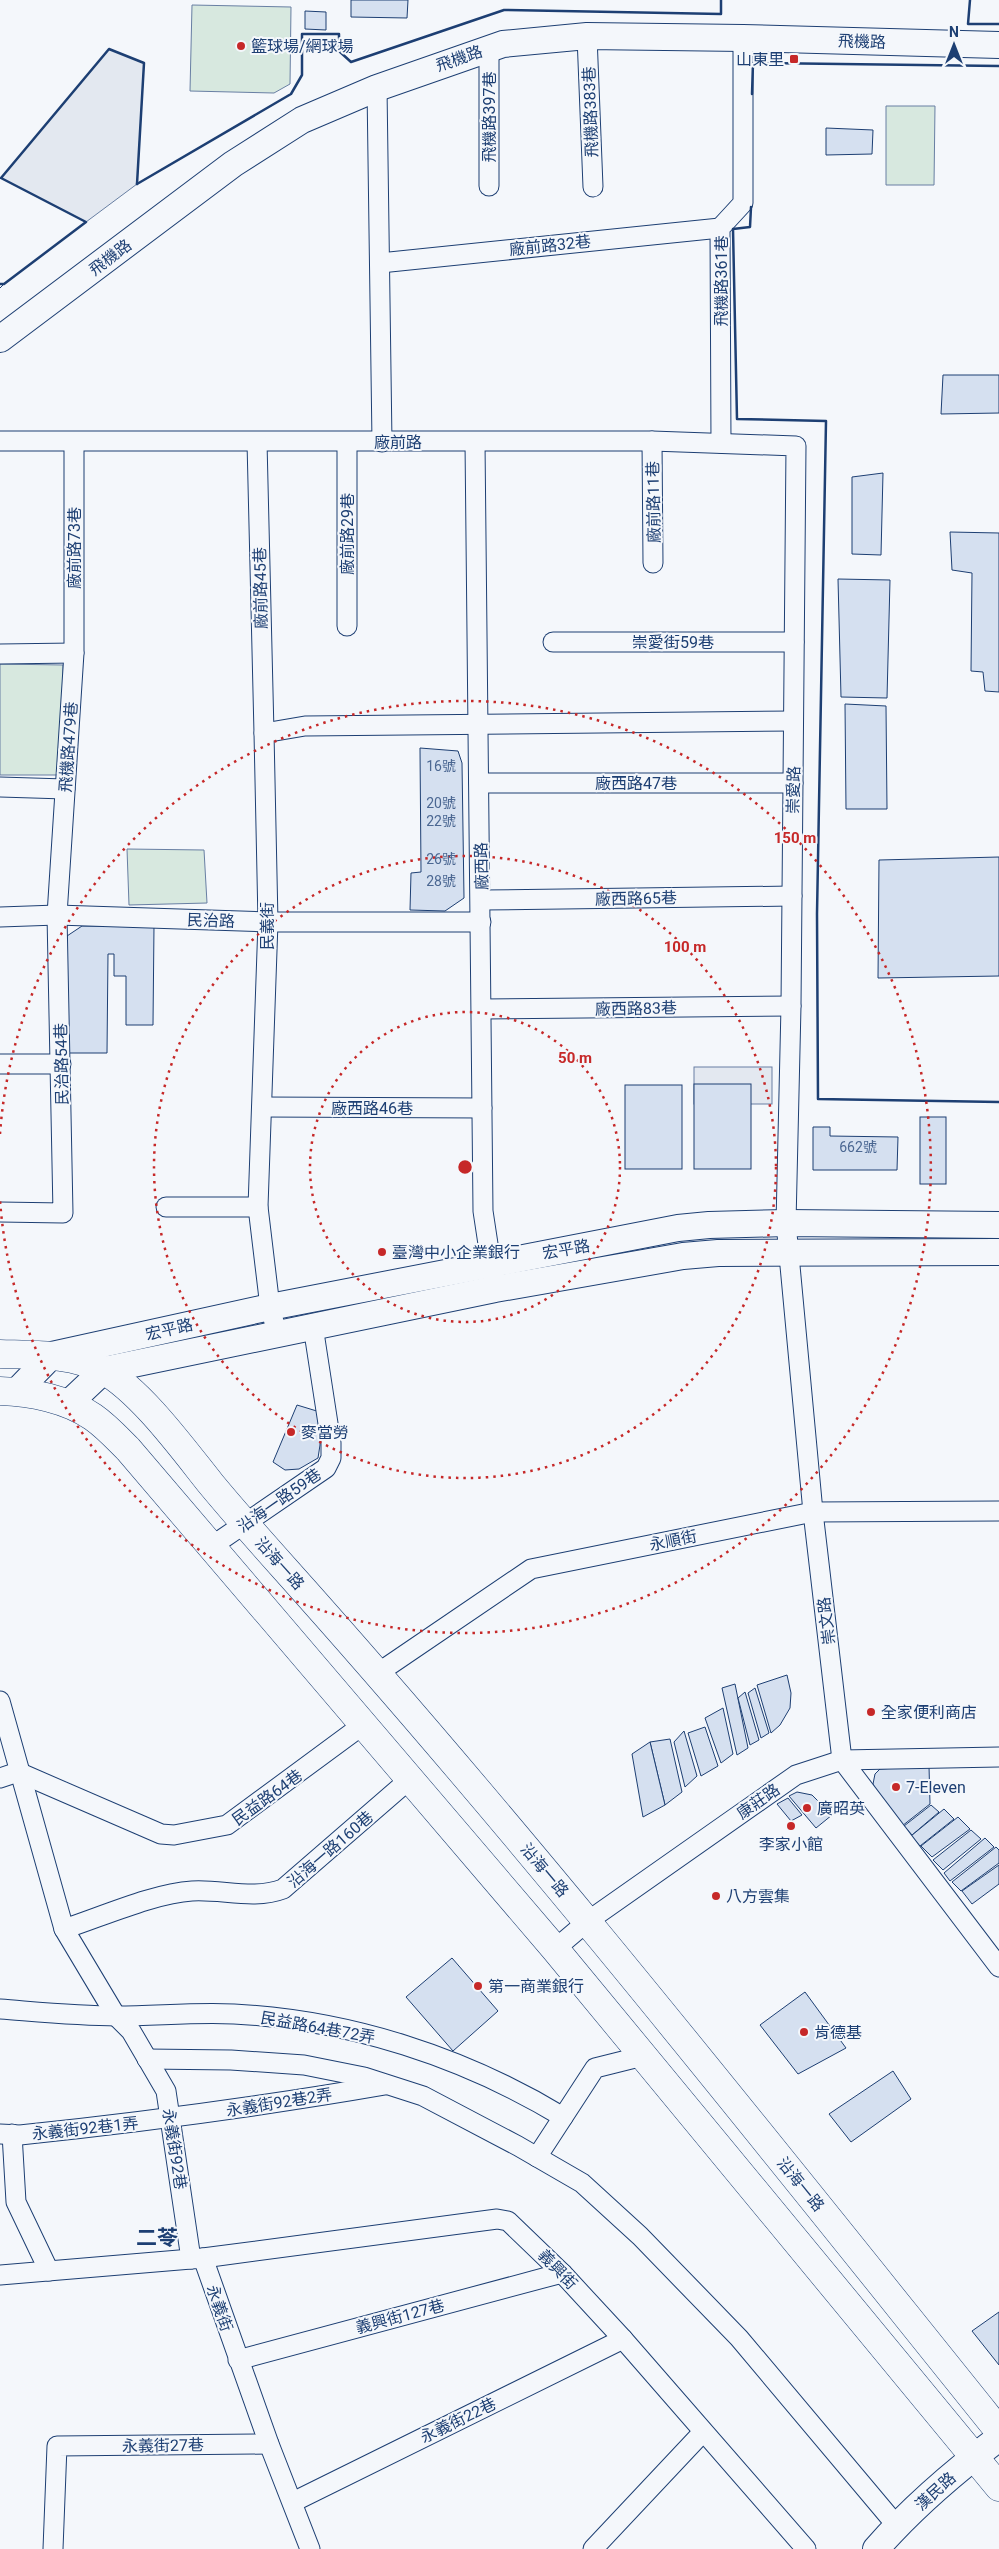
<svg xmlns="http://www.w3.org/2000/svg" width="999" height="2549" font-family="Roboto,'Noto Sans TC',sans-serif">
<rect width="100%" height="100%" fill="#f4f7fb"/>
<g fill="#d7e8df" stroke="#687fa3">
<polygon points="192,5 291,7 290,84 274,93 190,91"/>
<polygon points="886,106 935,106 934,185 886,185"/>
<polygon points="0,664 63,665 64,775 0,775"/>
<polygon points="127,849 204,850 207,903 129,905"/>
</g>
<g fill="#e3e8f0" stroke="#687fa3">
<polygon points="109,49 144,63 137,184 86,222 1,178"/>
<rect x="694" y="1067" width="78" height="37"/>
</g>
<g fill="#d5e0f0" stroke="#1d3f73">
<polygon points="351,0 408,0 407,18 351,17"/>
<polygon points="305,11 326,12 326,30 305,29"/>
<polygon points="826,128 873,130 872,154 826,155"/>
<polygon points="943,375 999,375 999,413 941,414"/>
<polygon points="883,473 881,555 852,554 852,477"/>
<polygon points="950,532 999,533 999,692 985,691 983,672 971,671 972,573 952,570"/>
<polygon points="838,579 890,580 887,698 841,697"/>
<polygon points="845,704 886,706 887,809 846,809"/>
<polygon points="420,748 458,751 462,763 464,898 445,911 410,910 411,873 421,872"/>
<polygon points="999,857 999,976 878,978 879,860"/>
<polygon points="82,926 154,926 153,1025 126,1025 126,976 114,976 114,954 108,954 107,1053 68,1053 67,936"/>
<rect x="694" y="1084" width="57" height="85"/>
<rect x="625" y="1085" width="57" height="84"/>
<rect x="920" y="1117" width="26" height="67"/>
<polygon points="813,1127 830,1127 830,1136 898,1137 897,1170 813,1170"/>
<polygon points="297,1405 320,1412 320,1445 318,1458 299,1469 285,1470 273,1462"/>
<polygon points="787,1675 791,1693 790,1708 780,1725 771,1733 757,1685"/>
<polygon points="735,1684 748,1748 737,1755 722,1688"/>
<polygon points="755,1688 769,1733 761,1738 748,1693"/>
<polygon points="745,1692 759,1740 750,1745 738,1698"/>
<polygon points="723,1708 733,1754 721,1763 705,1718"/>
<polygon points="705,1727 718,1766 701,1776 688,1733"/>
<polygon points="684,1731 697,1776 685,1787 674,1742"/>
<polygon points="670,1739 682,1792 665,1805 650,1742"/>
<polygon points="650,1742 665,1805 643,1817 632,1754"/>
<polygon points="929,1766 930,1804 902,1826 877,1793 873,1784 875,1774 880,1769"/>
<polygon points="797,1792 812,1795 832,1815 816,1828 789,1796"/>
<polygon points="788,1798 802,1815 791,1821 777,1804"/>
<polygon points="931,1805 939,1812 912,1835 904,1826"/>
<polygon points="944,1809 954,1819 920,1846 911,1836"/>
<polygon points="958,1817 970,1829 932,1857 921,1846"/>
<polygon points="971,1830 981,1839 943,1870 933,1860"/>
<polygon points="985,1838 994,1847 950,1881 944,1873"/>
<polygon points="996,1847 999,1850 999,1863 961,1891 952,1882"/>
<polygon points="999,1865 999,1884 972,1904 962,1891"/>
<polygon points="452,1958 498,2011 453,2051 406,1997"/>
<polygon points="805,1992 846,2048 798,2074 760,2025"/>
<polygon points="893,2071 911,2099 851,2142 829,2114"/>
<polygon points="999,2312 999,2365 972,2331"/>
</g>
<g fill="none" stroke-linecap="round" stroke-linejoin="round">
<defs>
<g id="street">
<polyline points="587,36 593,187"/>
<polyline points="489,48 489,186"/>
<polyline points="377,88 382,442"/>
<polyline points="380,263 720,228"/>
<polyline points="0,441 652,441 796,446 791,1006 786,1223 813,1512 842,1760 999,1967"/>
<polyline points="652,441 653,563"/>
<polyline points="257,442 264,733"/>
<polyline points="347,442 347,626"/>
<polyline points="475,442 483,1211 493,1277"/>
<polyline points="721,443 720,228 743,203 743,38"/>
<polyline points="553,642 794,642"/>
<polyline points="0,654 74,653"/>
<polyline points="479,783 793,783"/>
<polyline points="0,787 65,789"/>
<polyline points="481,900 792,896"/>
<polyline points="0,917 57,915 268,922 481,922"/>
<polyline points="482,1009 791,1006"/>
<polyline points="0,1064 61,1064"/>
<polyline points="262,1107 482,1108"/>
<polyline points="166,1207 258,1207"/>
<polyline points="0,1212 63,1213 57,915 74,653 74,442"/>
<polyline points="277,1333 270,1307 258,1207 268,922 264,733 305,726 793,721"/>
<polyline points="212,1546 326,1468 331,1458 331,1443 313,1326"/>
<polyline points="378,1673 531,1569 813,1512 999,1511"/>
<polyline points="0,1701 64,1929 116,2016 131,2031 166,2091 191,2259"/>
<polyline points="0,1778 18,1772 161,1834 174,1835 227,1825 364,1724"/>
<path d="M 64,1929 C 101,1917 155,1893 192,1891 C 222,1889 254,1900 283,1889 L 411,1778"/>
<polyline points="555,1949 588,1921 796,1775 842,1760 999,1757"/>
<path d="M 0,2009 C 39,2012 78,2016 117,2016 C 156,2016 195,2012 234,2014 C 350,2020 464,2057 563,2117"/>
<polyline points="147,2059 231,2060 304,2065 364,2077 423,2096 518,2146 582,2183 640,2236 739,2338 897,2526"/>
<path d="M 0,2134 L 20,2135 C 143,2122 264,2106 385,2085"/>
<polyline points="12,2134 16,2202 49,2271"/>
<polyline points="537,2157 595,2068 643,2056"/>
<polyline points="203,2258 497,2219 508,2221 562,2273 623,2339 806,2549"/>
<polyline points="0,2275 203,2258 269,2444 310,2549"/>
<polyline points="238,2360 562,2273"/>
<polyline points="293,2502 623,2339"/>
<polyline points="53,2549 57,2446 269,2444"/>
<polyline points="593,2549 703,2432"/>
</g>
<g id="secondary">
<polyline points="0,339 233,164 302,120 377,88 503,44 587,36 743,38 999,45"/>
<polyline points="17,1391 52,1355 270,1307 678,1228 709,1225 786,1223 999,1225"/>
<polyline points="68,1404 104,1370 495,1289 683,1256 718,1253 999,1252"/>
<path d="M 876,2549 C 912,2508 955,2471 999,2438"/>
</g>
<g id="primary">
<path d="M 0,1354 C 34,1355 72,1353 103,1370 C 141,1391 183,1449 211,1484 C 235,1513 260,1541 285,1569 C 534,1847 765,2140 999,2431"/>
<path d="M 0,1391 C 31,1392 67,1399 93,1417 C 106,1426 117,1438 128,1449 L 555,1949 L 999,2487"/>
</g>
</defs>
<use href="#street" stroke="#1d3f73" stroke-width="21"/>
<use href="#secondary" stroke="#1d3f73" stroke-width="28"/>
<use href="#primary" stroke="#1d3f73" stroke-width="29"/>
<use href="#street" stroke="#f4f7fb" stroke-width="19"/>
<use href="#secondary" stroke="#f4f7fb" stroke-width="26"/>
<use href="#primary" stroke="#f4f7fb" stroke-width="28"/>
<polyline stroke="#1d3f73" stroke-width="1" stroke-dasharray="6 2.5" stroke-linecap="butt" points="0,288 4,284"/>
<g stroke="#1d3f73" stroke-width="2.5">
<polyline points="970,0 968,24 999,24"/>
<polyline points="752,94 753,63 999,66"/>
<polyline points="137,184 291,94 302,75 302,34 339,34 339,51 351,62 504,10 721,14 721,0"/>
<polyline points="751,207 750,227 733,229 737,419 826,421 817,914 818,1099 999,1102"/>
<polyline points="0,284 4,284 86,222 1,178 109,49 144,63 137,184"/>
</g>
</g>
<g fill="none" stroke="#c62828" stroke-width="2.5" stroke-dasharray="2.5 5">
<circle cx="465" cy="1167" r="155"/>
<circle cx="465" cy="1167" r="311"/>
<path d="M0 1134A466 466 0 1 1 0 1200"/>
</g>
<g fill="#c62828" stroke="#f4f7fb" stroke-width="2">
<circle cx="241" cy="46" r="5"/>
<rect x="789" y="54" width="10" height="10" rx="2.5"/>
<circle cx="382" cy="1252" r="5"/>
<circle cx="291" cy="1432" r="5"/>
<circle cx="871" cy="1712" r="5"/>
<circle cx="896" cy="1787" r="5"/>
<circle cx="807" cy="1808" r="5"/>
<circle cx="791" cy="1826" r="5"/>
<circle cx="716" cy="1896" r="5"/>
<circle cx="478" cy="1986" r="5"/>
<circle cx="804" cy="2032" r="5"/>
</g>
<g text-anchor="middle" stroke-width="4" stroke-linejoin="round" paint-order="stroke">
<g font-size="14" fill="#4b6792">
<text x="441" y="771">16號</text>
<text x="441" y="808">20號</text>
<text x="441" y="826">22號</text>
<text x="441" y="864">26號</text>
<text x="441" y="886">28號</text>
<text x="858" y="1152">662號</text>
</g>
<g font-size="16" fill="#1d3f73" stroke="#f4f7fb">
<text transform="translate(862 41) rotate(2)" y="6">飛機路</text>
<text transform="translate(459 58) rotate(-19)" y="6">飛機路</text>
<text transform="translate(590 112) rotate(-92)" y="6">飛機路383巷</text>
<text transform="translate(489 117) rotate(-90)" y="6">飛機路397巷</text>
<text transform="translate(550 245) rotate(-6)" y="6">廠前路32巷</text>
<text transform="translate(110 257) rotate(-37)" y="6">飛機路</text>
<text transform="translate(721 281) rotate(-90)" y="6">飛機路361巷</text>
<text x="398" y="448">廠前路</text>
<text transform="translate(653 502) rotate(-91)" y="6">廠前路11巷</text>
<text transform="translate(347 534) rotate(-90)" y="6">廠前路29巷</text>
<text transform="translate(74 548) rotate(-90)" y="6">廠前路73巷</text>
<text transform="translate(260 588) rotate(-91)" y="6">廠前路45巷</text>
<text x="673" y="648">崇愛街59巷</text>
<text transform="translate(68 747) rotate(-86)" y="6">飛機路479巷</text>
<text x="636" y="789">廠西路47巷</text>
<text transform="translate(793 790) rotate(-89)" y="6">崇愛路</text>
<text transform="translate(481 866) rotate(-91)" y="6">廠西路</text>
<text transform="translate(636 898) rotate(-1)" y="6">廠西路65巷</text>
<text transform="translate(211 920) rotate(2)" y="6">民治路</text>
<text transform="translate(267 926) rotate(-90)" y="6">民義街</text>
<text transform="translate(636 1008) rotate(-1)" y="6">廠西路83巷</text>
<text transform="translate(61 1064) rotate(-91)" y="6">民治路54巷</text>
<text x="372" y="1114">廠西路46巷</text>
<text transform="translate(566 1249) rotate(-10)" y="6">宏平路</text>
<text transform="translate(169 1329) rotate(-13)" y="6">宏平路</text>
<text transform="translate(279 1500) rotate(-35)" y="6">沿海一路59巷</text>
<text transform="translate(673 1540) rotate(-11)" y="6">永順街</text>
<text transform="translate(280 1563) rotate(48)" y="6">沿海一路</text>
<text transform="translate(826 1621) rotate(-97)" y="6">崇文路</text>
<text transform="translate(267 1797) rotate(-36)" y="6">民益路64巷</text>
<text transform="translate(758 1801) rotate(-35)" y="6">康莊路</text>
<text transform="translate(330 1849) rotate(-41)" y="6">沿海一路160巷</text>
<text transform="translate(545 1870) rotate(50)" y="6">沿海一路</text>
<text transform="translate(318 2027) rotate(10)" y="6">民益路64巷72弄</text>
<text transform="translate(279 2102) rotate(-9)" y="6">永義街92巷2弄</text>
<text transform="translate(85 2128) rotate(-6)" y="6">永義街92巷1弄</text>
<text transform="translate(175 2149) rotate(81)" y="6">永義街92巷</text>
<text transform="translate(801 2184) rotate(51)" y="6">沿海一路</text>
<text transform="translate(558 2269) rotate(46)" y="6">義興街</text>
<text transform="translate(220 2308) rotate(71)" y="6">永義街</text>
<text transform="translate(400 2316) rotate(-15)" y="6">義興街127巷</text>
<text transform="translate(458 2420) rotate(-26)" y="6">永義街22巷</text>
<text transform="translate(163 2445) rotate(-1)" y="6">永義街27巷</text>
<text transform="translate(935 2491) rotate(-42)" y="6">漢民路</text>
</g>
<g font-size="16" fill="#1d3f73" stroke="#f4f7fb" text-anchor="start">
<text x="251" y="52">籃球場/網球場</text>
<text x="784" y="65" text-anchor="end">山東里</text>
<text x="392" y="1258">臺灣中小企業銀行</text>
<text x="301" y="1438">麥當勞</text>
<text x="881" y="1718">全家便利商店</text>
<text x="906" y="1793">7-Eleven</text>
<text x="817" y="1814">廣昭英</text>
<text x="791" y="1850" text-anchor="middle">李家小館</text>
<text x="726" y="1902">八方雲集</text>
<text x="488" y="1992">第一商業銀行</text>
<text x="814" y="2038">肯德基</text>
</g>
<g font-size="21" font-weight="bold" fill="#1d3f73" stroke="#f4f7fb">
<text x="157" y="2245">二苓</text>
</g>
</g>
<circle cx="465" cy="1167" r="8" fill="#c62828" stroke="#f4f7fb" stroke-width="2.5"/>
<g font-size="15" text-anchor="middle" font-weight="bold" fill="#c62828" stroke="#f4f7fb" stroke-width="4" stroke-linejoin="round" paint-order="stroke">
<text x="795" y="843">150 m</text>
<text x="685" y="952">100 m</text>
<text x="575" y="1063">50 m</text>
</g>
<g transform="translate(954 45)" stroke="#f4f7fb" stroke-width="4" paint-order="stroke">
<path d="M0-4L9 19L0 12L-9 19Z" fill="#1d3f73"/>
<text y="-8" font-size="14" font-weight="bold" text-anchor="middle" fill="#1d3f73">N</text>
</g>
</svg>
